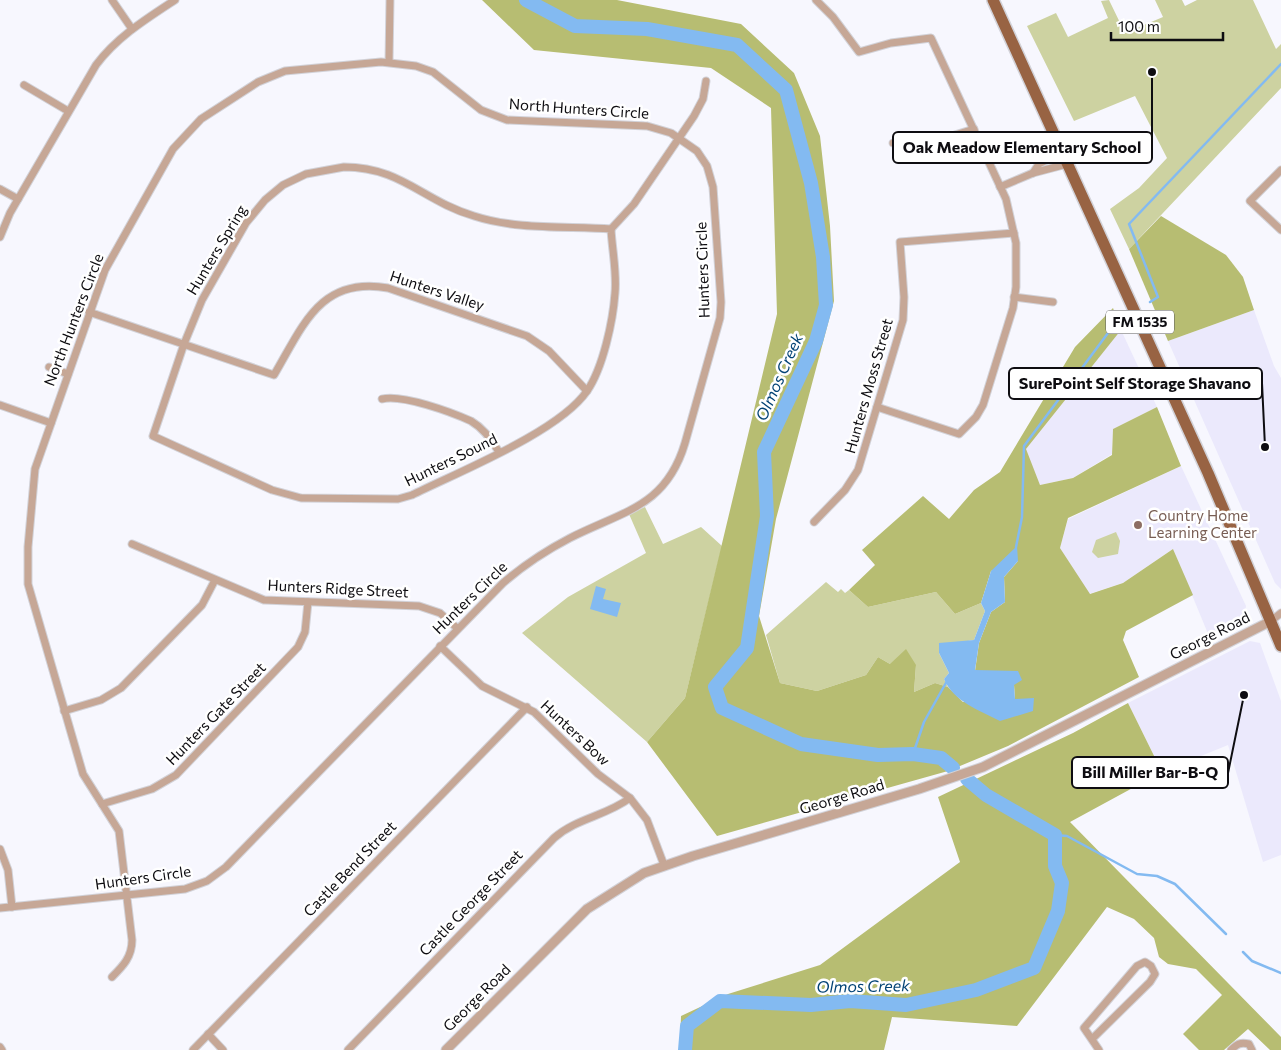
<svg xmlns="http://www.w3.org/2000/svg" width="1281" height="1050" font-family="Commissioner,sans-serif">
<rect width="100%" height="100%" fill="#f7f7fe"/>
<g fill="#ebe9fc">
<polygon points="1254,310 1274,366 1281,378 1281,589 1275,583 1168,341"/>
<polygon points="1121,330 1157,407 1113,429 1112,454 1073,478 1040,485 1025,449"/>
<polygon points="1181,466 1246,606 1245,613 1238,625 1211,641 1173,549 1123,583 1089,594 1060,548 1068,519"/>
<polygon points="1250,641 1260,643 1281,701 1281,855 1263,862 1228,745 1162,772 1128,703"/>
</g>
<g fill="#cdd2a1">
<polygon points="1109,0 1125,33 1163,17 1155,0 1182,0 1185,6 1197,0 1253,0 1276,49 1281,44 1281,88 1129,249 1110,209 1139,188 1167,158 1135,96 1074,121 1027,26 1056,13 1068,37 1108,18 1101,1"/>
<polygon points="645,507 663,544 701,527 722,546 685,698 647,742 522,633 568,597 646,553 629,514"/>
<polygon points="1116,532 1120,541 1118,554 1098,558 1092,552 1096,540"/>
<polygon points="826,582 838,592 841,589 845,593 849,590 868,607 936,592 955,614 981,603 985,611 974,640 962,642 939,653 949,673 944,679 948,687 935,683 914,692 916,665 890,664 878,657 866,675 817,691 780,683 766,635"/>
</g>
<g fill="#b7bd72">
<polygon points="482,0 617,0 741,24 794,73 820,136 830,226 834,301 776,519 759,616 780,683 817,691 866,675 878,657 890,664 906,649 916,665 914,692 935,683 948,687 963,702 1015,699 1014,685 975,671 979,643 991,612 1005,602 1004,577 1018,561 991,571 981,603 955,614 936,592 868,607 849,590 875,565 862,550 923,496 949,519 974,490 1000,472 1075,347 1113,308 1121,330 1026,449 1040,485 1073,478 1112,455 1113,429 1157,407 1181,466 1068,518 1060,548 1090,594 1123,583 1173,549 1193,595 1126,631 1123,640 1139,677 1008,746 948,771 717,836 647,742 685,698 777,314 771,108 711,68 534,50"/>
<polygon points="1161,216 1226,255 1243,277 1254,310 1168,341 1129,249"/>
<polygon points="1128,703 1162,772 1070,822 1281,1037 1281,1050 1270,1050 1248,1029 1224,1050 1199,1050 1183,1034 1222,995 1196,969 1168,964 1159,957 1154,938 1134,919 1107,907 1017,1026 892,1017 884,1050 680,1050 681,1016 728,994 820,965 960,862 938,797 1073,733"/>
</g>
<g fill="#83baf1">
<path d="M 1017,546 L 1018,561 L 1004,577 L 1005,602 L 991,612 L 979,643 L 975,670 L 1018,671 L 1022,680 L 1014,685 L 1015,699 L 1034,698 L 1033,711 L 1000,721 C 979,710 954,702 944,679 L 949,673 L 939,653 L 939,643 L 974,640 L 985,611 L 981,603 L 991,571 Z"/>
<polygon points="596,586 606,589 603,599 621,603 617,617 590,609"/>
</g>
<g fill="none" stroke-linecap="round" stroke-linejoin="round">
<g stroke="#83baf1" stroke-width="2.5">
<polyline points="1150,302 1158,297 1129,224 1281,64"/>
<polyline points="1016,547 1022,517 1024,446 1108,333 1120,324"/>
<polyline points="913,754 924,722 947,681"/>
<polyline points="1055,835 1067,836 1137,874 1157,876 1175,884 1226,934"/>
<polyline points="1243,952 1252,961 1281,973"/>
</g>
<g stroke="#83baf1" stroke-width="14">
<polyline points="526,0 575,26 647,29 737,45 786,90 811,183 823,257 826,305 816,341 764,452 767,516 747,648 715,687 722,708 801,744 878,755 913,754 941,758 953,768"/>
<polyline points="685,1050 687,1026 720,1001 811,1005 850,1001 906,1005 976,990 1034,968 1058,911 1062,883 1055,866 1055,835 986,795 967,779"/>
</g>
<defs>
<g id="minor">
<polyline points="112,0 132,29"/>
<polyline points="816,0 833,17 859,52 891,43 931,38 1006,199 1016,243 1016,287 1013,308 983,405 976,417 959,434 877,407"/>
<polyline points="389,62 390,0"/>
<polyline points="24,85 68,111"/>
<polyline points="893,143 939,140 974,129"/>
<path d="M 344,167 C 401,167 423,201 474,216 C 517,230 566,226 611,229 C 612,249 617,272 615,293 C 613,321 603,368 587,391 C 559,432 458,472 412,495 L 398,499 L 301,498 L 272,490 L 153,436 L 184,344 L 202,300 L 246,223 L 265,200 L 283,185 L 306,174 Z"/>
<polyline points="1281,170 1250,201 1281,230"/>
<polyline points="1033,173 1039,164 1062,152"/>
<polyline points="1000,187 1033,173 1067,164"/>
<polyline points="0,189 18,199"/>
<polyline points="611,229 634,204 694,116 703,99 706,81"/>
<path d="M 0,237 L 10,213 L 96,65 C 117,37 146,19 175,0"/>
<polyline points="1014,297 1053,302"/>
<path d="M 89,312 L 274,375 C 303,326 320,276 388,288 L 527,336 L 549,351 L 587,391"/>
<polyline points="49,367 68,374"/>
<path d="M 382,399 C 402,394 451,412 471,421 C 483,428 492,440 499,452"/>
<polyline points="0,405 51,423"/>
<polyline points="814,522 845,490 858,470 903,320 904,297 900,242 1014,233"/>
<polyline points="132,544 264,600 419,606 440,613 457,628"/>
<polyline points="1271,621 1281,613"/>
<polyline points="440,646 482,686 534,712 598,774 630,798 647,820 664,865"/>
<polyline points="64,711 101,700 121,688 202,605 215,580"/>
<polyline points="102,804 152,789 176,775 298,647 305,632 308,602"/>
<polyline points="0,849 8,870 12,907"/>
<path d="M 0,908 L 185,889 L 207,881 L 226,867 L 503,583 C 524,565 545,551 570,538 C 623,511 666,507 685,443 L 720,318 L 721,302 L 713,187 L 707,166 L 697,151 L 671,133 L 647,126 L 507,120 L 481,110 L 433,72 L 416,66 L 381,62 L 285,71 L 258,82 L 201,119 L 173,149 L 105,270 L 35,469 L 28,547 L 28,584 L 83,774 L 119,831 L 132,940 C 132,957 123,966 112,977"/>
<polyline points="208,1034 223,1050"/>
<polyline points="1092,1039 1150,982 1155,974 1151,966 1145,962 1137,966 1084,1028 1099,1050"/>
<polyline points="0,1047 2,1050"/>
<polyline points="193,1050 527,707"/>
<path d="M 348,1050 L 554,838 C 577,818 606,816 630,798"/>
<path d="M 1231,1050 C 1237,1044 1240,1042 1249,1044 L 1252,1050"/>
</g>
<polyline id="tertiary" points="446,1050 587,909 644,873 693,856 919,789 983,767 1271,621"/>
<polyline id="primary" points="993,0 1208,473 1281,646"/>
</defs>
<use href="#minor" stroke="#d2d2d8" stroke-width="9"/>
<use href="#tertiary" stroke="#d2d2d8" stroke-width="11"/>
<use href="#primary" stroke="#d2d2d8" stroke-width="14"/>
<use href="#minor" stroke="#c6a796" stroke-width="7"/>
<use href="#tertiary" stroke="#c6a796" stroke-width="9"/>
<use href="#primary" stroke="#986343" stroke-width="11"/>
</g>
<circle fill="#8d6e63" stroke="#fff" stroke-width="2" cx="1138" cy="525" r="5"/>
<g text-anchor="middle" stroke-width="5" stroke-linejoin="round" paint-order="stroke">
<rect fill="#fff" stroke="#565658" stroke-width="1" x="1106" y="310.5" width="68" height="23" rx="4"/>
<g font-size="14" font-weight="bold" fill="#0e0d11">
<text x="1140" y="327">FM 1535</text>
</g>
<g font-size="15" fill="#0e0d11" stroke="#fff">
<text transform="translate(579 109) rotate(4)" y="5">North Hunters Circle</text>
<text transform="translate(217 250) rotate(-59)" y="5">Hunters Spring</text>
<text transform="translate(703 270) rotate(-92)" y="5">Hunters Circle</text>
<text transform="translate(437 291) rotate(18)" y="5">Hunters Valley</text>
<text transform="translate(74 320) rotate(-69)" y="5">North Hunters Circle</text>
<text transform="translate(869 386) rotate(-74)" y="5">Hunters Moss Street</text>
<text transform="translate(451 460) rotate(-26)" y="5">Hunters Sound</text>
<text transform="translate(338 589) rotate(3)" y="5">Hunters Ridge Street</text>
<text transform="translate(470 598) rotate(-44)" y="5">Hunters Circle</text>
<text transform="translate(1210 636) rotate(-27)" y="5">George Road</text>
<text transform="translate(216 714) rotate(-46)" y="5">Hunters Gate Street</text>
<text transform="translate(575 733) rotate(43)" y="5">Hunters Bow</text>
<text transform="translate(842 797) rotate(-17)" y="5">George Road</text>
<text transform="translate(350 869) rotate(-46)" y="5">Castle Bend Street</text>
<text transform="translate(143 878) rotate(-8)" y="5">Hunters Circle</text>
<text transform="translate(471 903) rotate(-46)" y="5">Castle George Street</text>
<text transform="translate(477 998) rotate(-45)" y="5">George Road</text>
</g>
<g font-size="15" fill="#785e54" stroke="#fff" text-anchor="start">
<text x="1148" y="521">Country Home<tspan x="1148" dy="17">Learning Center</tspan></text>
</g>
<g font-size="16" font-style="italic" fill="#034375" stroke="#fff">
<text transform="translate(779 377) rotate(-66)" y="6">Olmos Creek</text>
<text transform="translate(863 986) rotate(-1)" y="6">Olmos Creek</text>
</g>
</g>
<path fill="none" stroke="#0e0d11" stroke-width="2" d="M1152 72L1152 148M1265 447L1262 383M1244 695L1228 773"/>
<g fill="#0e0d11" stroke="#fff" stroke-width="2">
<circle cx="1152" cy="72" r="5"/>
<circle cx="1265" cy="447" r="5"/>
<circle cx="1244" cy="695" r="5"/>
</g>
<g fill="#fff" stroke="#0e0d11" stroke-width="2">
<rect x="893" y="132" width="259" height="31" rx="5"/>
<rect x="1009" y="368" width="253" height="31" rx="5"/>
<rect x="1072" y="757" width="156" height="31" rx="5"/>
</g>
<g font-size="16" text-anchor="middle" font-weight="bold" fill="#0e0d11">
<text x="1022" y="153">Oak Meadow Elementary School</text>
<text x="1135" y="389">SurePoint Self Storage Shavano</text>
<text x="1150" y="778">Bill Miller Bar-B-Q</text>
</g>
<path d="M1111 32v8h112v-8" fill="none" stroke="#0e0d11" stroke-width="2.5"/>
<text x="1118" y="32" font-size="15" fill="#0e0d11" stroke="#ffffff" stroke-width="4" paint-order="stroke">100 m</text>
</svg>
